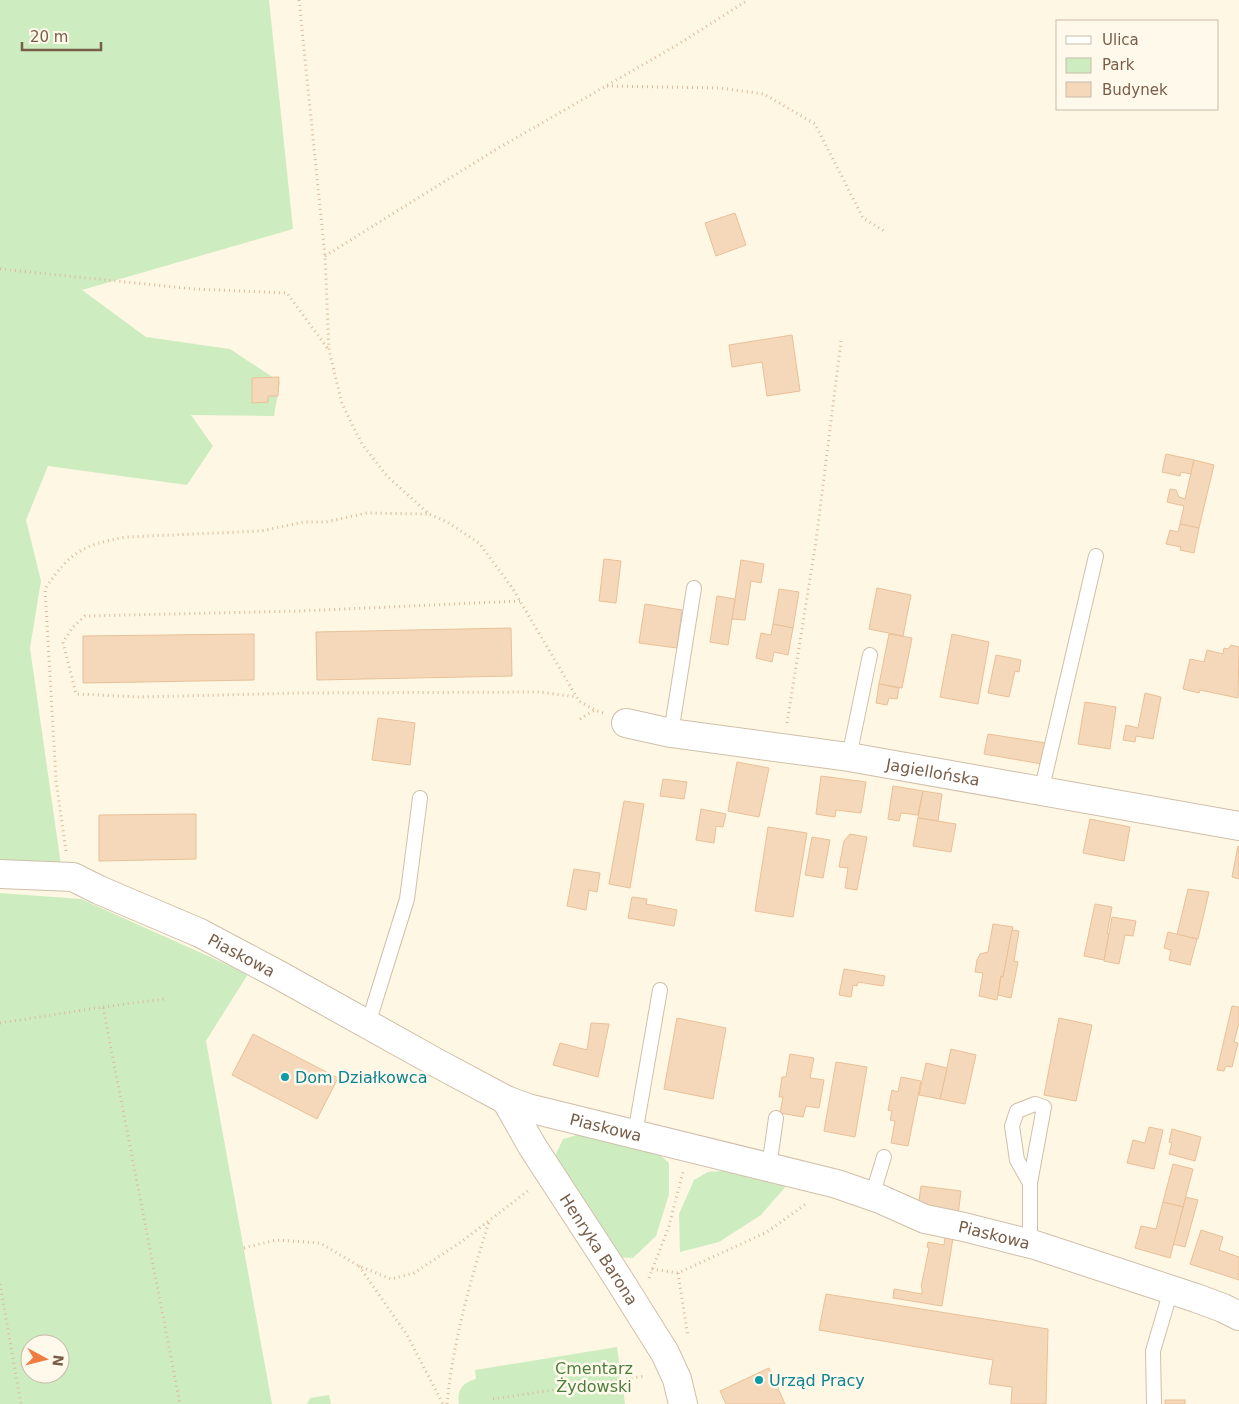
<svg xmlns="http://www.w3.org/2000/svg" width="1239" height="1404" font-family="'DejaVu Sans',sans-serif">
<rect width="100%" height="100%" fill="#fef7e3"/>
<g fill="#cdedc0" fill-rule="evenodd">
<polygon points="0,0 269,0 293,229 82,290 146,337 230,349 280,382 274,416 191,415 213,446 187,485 48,466 26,520 41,581 30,648 61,865 0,860"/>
<path d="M 0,893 L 81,899 L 248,974 L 206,1041 L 272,1404 L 0,1404 ZM 30,1344 L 60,1344 L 60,1374 L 30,1374 Z"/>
<polygon points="587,1132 653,1149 669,1163 669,1194 656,1236 633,1258 616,1257 553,1160 563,1139"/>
<polygon points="760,1168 788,1184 761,1215 719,1242 680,1252 679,1214 694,1180 708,1172"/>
<path d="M 617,1347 L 625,1404 L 459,1404 C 456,1391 463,1382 476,1379 L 475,1370 Z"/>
<polygon points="329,1395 331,1404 307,1404 310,1398"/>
</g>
<g fill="#f5d8b9" stroke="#e9c098">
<polygon points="735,213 746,245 716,256 705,223"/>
<polygon points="792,335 800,391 767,396 762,362 732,367 729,345"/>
<polygon points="279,377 278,396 268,396 268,402 252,403 252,378"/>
<polygon points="1166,454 1194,460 1191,474 1181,472 1180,476 1162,472"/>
<polygon points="1194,460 1214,465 1199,528 1180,524 1184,506 1167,502 1170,489 1176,490 1179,497 1185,499"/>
<polygon points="1180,524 1199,528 1194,553 1180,550 1181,547 1166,544 1170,530 1178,532"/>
<polygon points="604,559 621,561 616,603 599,601"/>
<polygon points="741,560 764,564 761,583 751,581 745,620 732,619"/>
<polygon points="877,588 911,595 903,636 869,629"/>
<polygon points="779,589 799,592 793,628 773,624"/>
<polygon points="717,596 735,599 728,645 710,642"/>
<polygon points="645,604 682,610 677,648 639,643"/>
<polygon points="773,624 793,628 788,655 774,652 772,662 756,658 761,633 771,635"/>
<polygon points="511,628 512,676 317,680 316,632"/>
<polygon points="254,634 254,680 83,683 83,636"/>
<polygon points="889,634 912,638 902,688 879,684"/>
<polygon points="952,634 989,642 978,704 940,697"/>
<polygon points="1231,645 1239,647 1238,698 1200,690 1199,693 1183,689 1190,659 1204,662 1207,650 1223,654 1224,648 1228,649"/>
<polygon points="996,655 1021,660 1019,672 1015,671 1009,697 988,693"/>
<polygon points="879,684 899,688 897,699 889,698 887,705 876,703"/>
<polygon points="1145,693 1161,697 1153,739 1136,736 1135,742 1123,740 1126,725 1138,728"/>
<polygon points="1085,702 1116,707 1110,749 1078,744"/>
<polygon points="378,718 415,723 410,765 372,760"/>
<polygon points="988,734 1046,743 1042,764 984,754"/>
<polygon points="737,762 769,768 759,817 728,811"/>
<polygon points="821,776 866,782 861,813 836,810 835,817 816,814"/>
<polygon points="663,779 687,782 684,799 660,796"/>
<polygon points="893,786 923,791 918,815 901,813 899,821 888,819"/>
<polygon points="923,791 942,794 938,821 918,818"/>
<polygon points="624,801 644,804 630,888 609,884"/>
<polygon points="701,809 726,814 723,827 716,826 714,843 696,840"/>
<polygon points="196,814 196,859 99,861 99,815"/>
<polygon points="918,818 956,824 951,852 913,846"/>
<polygon points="1090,819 1130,827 1124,861 1083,853"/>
<polygon points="768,827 807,833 793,917 755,911"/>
<polygon points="850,834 867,837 857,890 845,888 848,868 839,867 844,841"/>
<polygon points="812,837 830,840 823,878 805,875"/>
<polygon points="1238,846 1239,847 1239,879 1232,877"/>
<polygon points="574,869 600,873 597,892 589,890 586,910 567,906"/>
<polygon points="1188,889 1209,892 1198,939 1177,935"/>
<polygon points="632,897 647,899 646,904 677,910 674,926 628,918"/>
<polygon points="1095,904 1112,907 1107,934 1109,934 1104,960 1084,956"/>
<polygon points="1112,917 1136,921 1133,936 1125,935 1119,964 1104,961"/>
<polygon points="993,924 1013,927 1003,977 1001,976 997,1000 979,996 983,973 975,972 977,960 980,954 988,952"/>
<polygon points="1012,930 1019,931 1014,961 1018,962 1011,998 998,995 1001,976 1003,977"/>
<polygon points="1168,932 1197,939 1190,965 1169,960 1171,950 1164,948"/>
<polygon points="844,969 885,976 883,986 858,982 857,986 853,985 851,997 839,995"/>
<polygon points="1232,1006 1239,1007 1239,1023 1234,1042 1238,1043 1232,1067 1226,1066 1224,1071 1217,1070"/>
<polygon points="677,1018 726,1028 713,1099 664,1089"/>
<polygon points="1059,1018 1092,1025 1076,1101 1044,1095"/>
<polygon points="591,1023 609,1024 598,1077 553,1065 560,1043 587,1050"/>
<polygon points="253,1034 338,1078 317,1119 232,1075"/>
<polygon points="951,1049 976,1055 965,1104 940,1099"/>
<polygon points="790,1054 814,1058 810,1078 824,1080 819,1108 806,1106 803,1117 780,1113 783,1097 779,1097 782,1077 786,1077"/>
<polygon points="836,1062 867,1067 855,1137 824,1131"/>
<polygon points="926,1063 947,1068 940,1099 919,1095"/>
<polygon points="901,1077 921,1081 908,1146 891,1143 895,1121 890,1120 892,1111 888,1110 892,1090 898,1092"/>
<polygon points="1149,1127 1163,1130 1154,1169 1127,1163 1133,1140 1145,1143"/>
<polygon points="1172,1129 1201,1137 1195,1161 1169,1154 1172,1143 1169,1142"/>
<polygon points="1173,1164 1193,1169 1183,1207 1163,1202"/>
<polygon points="921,1186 961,1191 958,1215 918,1208"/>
<polygon points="1186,1197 1198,1200 1185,1247 1173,1244"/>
<polygon points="1163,1202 1183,1207 1170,1258 1135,1248 1141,1226 1156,1229"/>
<polygon points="1201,1230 1223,1237 1219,1250 1239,1257 1239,1280 1190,1264"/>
<polygon points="945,1237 953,1238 942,1306 893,1298 894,1289 922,1294 922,1288 921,1287 929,1248 927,1247 928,1242 944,1245"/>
<polygon points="826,1294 1048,1329 1046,1404 1011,1404 1012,1387 989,1384 993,1360 819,1330"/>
<polygon points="769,1368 785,1404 726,1404 720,1391"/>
<rect x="1165" y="1400" width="20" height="4"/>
</g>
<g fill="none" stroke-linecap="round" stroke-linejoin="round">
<defs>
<g id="service">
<polyline points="671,733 694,588"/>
<polyline points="849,757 870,655"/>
<polyline points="1041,792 1096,556"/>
<polyline points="368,1024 407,899 420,798"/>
<polyline points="635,1134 660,990"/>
<polyline points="769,1167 776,1118"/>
<polyline points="872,1196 884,1157"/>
<polyline points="1030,1243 1030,1183 1017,1160 1012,1126 1017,1111 1035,1104 1044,1107 1030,1183"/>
<polyline points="1154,1404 1153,1351 1171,1290"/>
</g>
<g id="minor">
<path id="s1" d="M 626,723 L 671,733 L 849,757 L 1239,826"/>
<path id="s2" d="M 0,874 L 73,877 L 99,890 L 200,933 L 279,975 L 437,1063 L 506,1100 L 528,1108 L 837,1184 L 880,1199 L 925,1219 L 964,1227 L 1035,1245 L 1196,1298 L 1223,1308 L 1239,1316"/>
<path id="s3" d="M 506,1100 L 532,1146 L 618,1278 L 665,1353 L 677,1379 L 683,1404"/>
</g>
</defs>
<use href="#service" stroke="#d0bfa9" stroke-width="16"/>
<use href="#minor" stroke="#d0bfa9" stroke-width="30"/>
<g stroke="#dabb9c" stroke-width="3" stroke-dasharray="1 4" stroke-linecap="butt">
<polyline points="299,0 325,256 329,350 342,404 362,444 387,476 429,514 447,522 479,543 513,589 579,701 595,710"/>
<polyline points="607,86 720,88 764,94 815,124 863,218 884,231"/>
<polyline points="325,256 495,150 677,45 748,0"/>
<polyline points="0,269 194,289 287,293 328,349"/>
<polyline points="520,601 301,611 85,616 73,627 63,642 76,694 138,697 303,693 540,692 577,697"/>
<polyline points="580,719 595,710 603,713"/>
<polyline points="787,723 816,541 841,341"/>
<path d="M 66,851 L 56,780 L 45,589 C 70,552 82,545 126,537 L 261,531 L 304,522 L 326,522 L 367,513 L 428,514"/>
<polyline points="103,1007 164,999"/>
<polyline points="0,1023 103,1007 180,1404"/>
<polyline points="244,1248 276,1240 320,1243 359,1266 391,1279 414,1273 461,1242 529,1190"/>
<polyline points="359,1266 407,1335 443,1404"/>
<polyline points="652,1269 678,1273 767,1232 806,1204"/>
<polyline points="678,1273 688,1337"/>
<polyline points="649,1278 669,1226 683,1172"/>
<polyline points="0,1284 21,1404"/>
<polyline points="493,1399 646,1376"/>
<path d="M 447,1404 C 453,1342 470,1281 489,1222"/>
</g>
<use href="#service" stroke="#fff" stroke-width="14"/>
<use href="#minor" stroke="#fff" stroke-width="28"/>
</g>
<g fill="#0f9aa8" stroke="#fff9eb" stroke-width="2">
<circle cx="285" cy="1077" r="5"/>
<circle cx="759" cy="1380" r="5"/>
</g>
<g text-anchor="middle" stroke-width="5" stroke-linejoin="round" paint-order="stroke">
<g font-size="16" fill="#785e47" stroke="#fff9eb">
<text dy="6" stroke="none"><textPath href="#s1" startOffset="311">Jagiellońska</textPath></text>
<text dy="6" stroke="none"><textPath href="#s2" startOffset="259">Piaskowa</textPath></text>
<text dy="6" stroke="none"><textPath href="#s2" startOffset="664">Piaskowa</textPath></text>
<text dy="6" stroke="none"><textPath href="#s2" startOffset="1068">Piaskowa</textPath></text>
<text dy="6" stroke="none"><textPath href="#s3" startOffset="176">Henryka Barona</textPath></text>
</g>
<g font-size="16" fill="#0d838f" stroke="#fff9eb" text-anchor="start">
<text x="295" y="1083">Dom Działkowca</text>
<text x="769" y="1386">Urząd Pracy</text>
</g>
<g font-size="16" fill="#4a7f3e" stroke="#fff9eb">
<text x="594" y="1374">Cmentarz<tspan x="594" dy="18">Żydowski</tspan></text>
</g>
</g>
<rect x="1056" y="20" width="162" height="90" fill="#fff9eb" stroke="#c9bba9"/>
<rect x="1066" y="36" width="25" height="8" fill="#ffffff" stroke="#c9bba9"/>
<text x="1102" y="45" font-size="15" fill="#785e47">Ulica</text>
<rect x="1066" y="58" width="25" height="15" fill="#cdedc0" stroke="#c9bba9"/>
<text x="1102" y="70" font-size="15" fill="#785e47">Park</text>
<rect x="1066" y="82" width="25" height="15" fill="#f5d8b9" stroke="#c9bba9"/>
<text x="1102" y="95" font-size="15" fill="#785e47">Budynek</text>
<g transform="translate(45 1359) rotate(97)"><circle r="24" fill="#fff9eb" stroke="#c9bba9"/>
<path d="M0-4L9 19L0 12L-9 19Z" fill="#f07c40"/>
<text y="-8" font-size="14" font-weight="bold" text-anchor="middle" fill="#785e47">N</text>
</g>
<path d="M22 42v8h79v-8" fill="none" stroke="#785e47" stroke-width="2.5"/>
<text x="30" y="42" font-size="15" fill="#785e47" stroke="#fff9eb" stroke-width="4" paint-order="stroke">20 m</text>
</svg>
